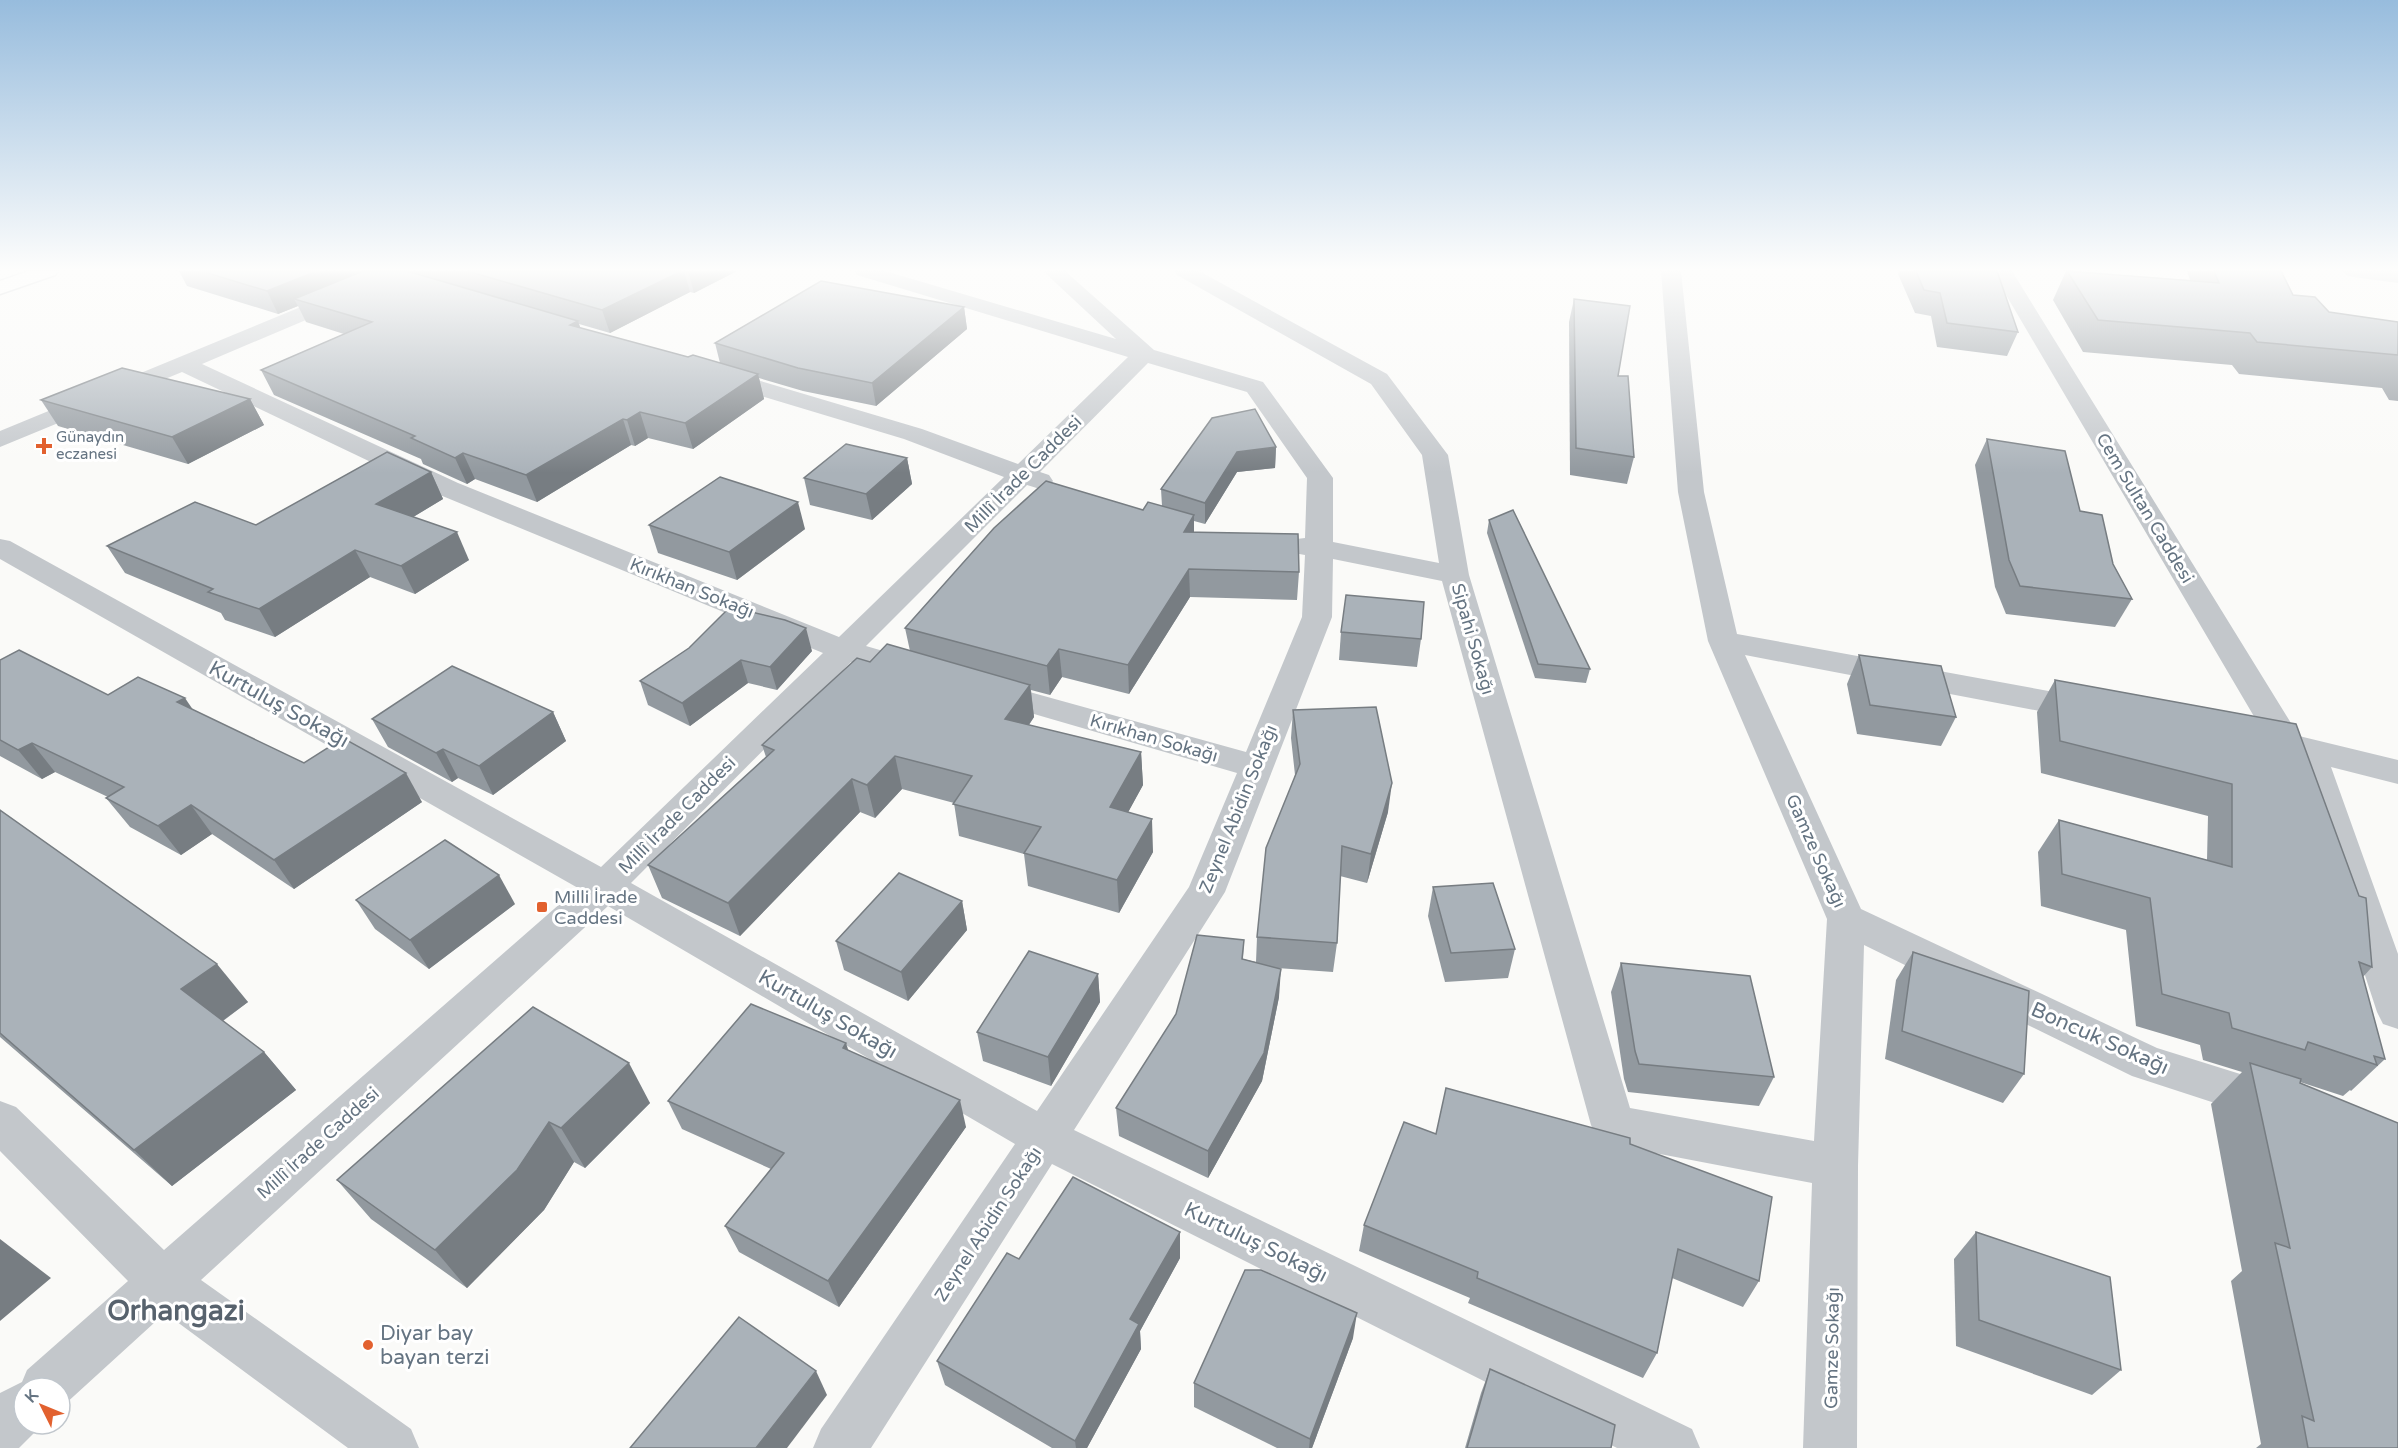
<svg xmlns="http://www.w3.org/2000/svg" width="2398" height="1448" font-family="'Varela Round',sans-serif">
<rect width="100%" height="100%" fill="#fafaf8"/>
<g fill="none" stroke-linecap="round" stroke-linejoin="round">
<defs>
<polygon id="secondary" points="29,271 58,271 55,275 0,294 0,281"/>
</defs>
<use href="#secondary" stroke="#b8bdc2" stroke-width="3"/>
<g fill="#c3c7cb" fill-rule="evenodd">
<path d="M 388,271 L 415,271 L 412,275 L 202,364 L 458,483 L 839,637 L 1004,477 L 904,439 L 711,381 L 707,376 L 711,371 L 719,369 L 727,371 L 922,429 L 1018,464 L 1128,357 L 857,275 L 854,271 L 885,271 L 1116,339 L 1043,271 L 1065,271 L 1154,350 L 1263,382 L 1333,478 L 1333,542 L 1439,563 L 1422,455 L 1371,384 L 1177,275 L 1174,271 L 1199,271 L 1387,374 L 1448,455 L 1469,575 L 1630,1108 L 1814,1141 L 1827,919 L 1708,641 L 1678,492 L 1661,271 L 1681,271 L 1704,492 L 1737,634 L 2087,698 L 2099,701 L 2103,709 L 2099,717 L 2087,720 L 1745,655 L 1861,909 L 2157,1048 L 2285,1088 L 2292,1102 L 2285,1116 L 2270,1121 L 2132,1076 L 1864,945 L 1858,1166 L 1857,1448 L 1803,1448 L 1812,1183 L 1613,1145 L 1597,1139 L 1591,1125 L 1442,581 L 1333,559 L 1332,617 L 1225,892 L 1074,1130 L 1692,1429 L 1700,1448 L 1617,1448 L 1052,1164 L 871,1448 L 813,1448 L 821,1429 L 1015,1144 L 608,906 L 201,1280 L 411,1429 L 419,1448 L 348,1448 L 165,1313 L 63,1406 L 60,1408 L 60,1388 L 24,1388 L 24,1424 L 43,1424 L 19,1448 L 0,1448 L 0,1393 L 22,1382 L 27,1370 L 128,1281 L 0,1151 L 0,1101 L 16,1107 L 164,1250 L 578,888 L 0,559 L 0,539 L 10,541 L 601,867 L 823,653 L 440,495 L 182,372 L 0,447 L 0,431 ZM 1148,363 L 1247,392 L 1307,478 L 1305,538 L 1288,540 L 1284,546 L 1288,552 L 1305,555 L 1302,617 L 1246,752 L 990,681 L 979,684 L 974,691 L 979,698 L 1237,773 L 1189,887 L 1037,1111 L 631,883 L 851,662 L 917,681 L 928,678 L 933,671 L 928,664 L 866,646 L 1027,485 L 1040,489 L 1049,487 L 1053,481 L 1049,475 L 1040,472 Z"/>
<polygon points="1992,271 2012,271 2299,736 2398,760 2398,784 2331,767 2398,954 2398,1029 2383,1024 2377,1012 2294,758 2250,749 2245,741 2250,733 2262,730"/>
<polygon points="2343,271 2398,271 2398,283 2353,277 2346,275"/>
</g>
<use href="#secondary" fill="#fff" fill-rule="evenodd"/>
</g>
<g fill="#92999f">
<polygon points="179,271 737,271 694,293 690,292 610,333 579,324 580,328 688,357 720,363 715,343 964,307 967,329 876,406 803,391 759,378 764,399 693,449 648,438 635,446 631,445 537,502 475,479 467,484 423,464 421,459 274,395 261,370 344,334 306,322 298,306 278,314 187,286"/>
<polygon points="1899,271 1990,271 2018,332 2007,356 1937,347 1931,316 1915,313 1898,274"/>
<polygon points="2066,271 2190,280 2187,271 2281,271 2293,295 2329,312 2398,322 2398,401 2389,400 2382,388 2239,374 2232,365 2083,352 2053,300"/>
<polygon points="1574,299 1618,376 1634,457 1627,484 1570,475 1569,322"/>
<polygon points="250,399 264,425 188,464 58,426 41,400"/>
<polygon points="1987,439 2080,511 2113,564 2132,599 2115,627 2006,614 1995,587 1975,465"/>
<polygon points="1276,447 1275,468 1237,472 1205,524 1194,521 1194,532 1299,572 1297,600 1190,597 1129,694 1062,677 1050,695 1031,690 1034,717 1029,725 1141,752 1143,785 1128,812 1153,852 1119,913 1028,886 1024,854 959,836 954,803 902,789 875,818 860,812 740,936 662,898 648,865 766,757 762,745 870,662 910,651 905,628 1143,510 1162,506 1161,489"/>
<polygon points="907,458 912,484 872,520 810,505 804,478"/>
<polygon points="431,472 443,499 413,517 469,560 415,594 370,577 275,637 225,620 221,613 125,573 107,546 256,525"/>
<polygon points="1489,520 1590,669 1586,683 1535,678 1487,533"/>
<polygon points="649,525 805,529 737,580 658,553"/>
<polygon points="1341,632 1421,639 1417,667 1339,660"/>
<polygon points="689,648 812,651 777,690 748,683 690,726 648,705 640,681"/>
<polygon points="1859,655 1956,717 1941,746 1857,734 1847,684"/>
<polygon points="0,660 108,695 193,710 304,763 422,802 294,889 212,834 181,855 130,827 106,798 108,797 55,772 42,779 0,756"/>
<polygon points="2055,680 2296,724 2372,967 2363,977 2385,1059 2351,1091 2350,1090 2343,1096 2300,1082 2300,1083 2398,1448 2256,1448 2261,1444 2231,1281 2242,1271 2211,1104 2242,1072 2203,1060 2200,1045 2136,1026 2126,930 2041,906 2038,852 2059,820 2207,860 2208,816 2041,773 2037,712"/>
<polygon points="1293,710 1388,812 1367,883 1340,876 1337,943 1333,972 1277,968 1279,997 1262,1081 1208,1178 1119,1136 1116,1108 1244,940 1243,959 1256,962 1257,937 1295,775 1291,738"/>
<polygon points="553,712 566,741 493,795 458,778 452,782 388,747 372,719"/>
<polygon points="0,810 248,1002 223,1021 264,1052 296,1090 172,1186 0,1037"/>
<polygon points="1433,887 1515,949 1508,978 1445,982 1428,916"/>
<polygon points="356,900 515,904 429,969 375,929"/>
<polygon points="962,901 967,930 908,1001 844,970 836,941"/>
<polygon points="1913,952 2024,1074 2003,1103 1885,1059 1896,980"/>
<polygon points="1621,963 1774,1077 1759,1106 1628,1092 1624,1079 1611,992"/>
<polygon points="1098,974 1100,1002 1051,1086 983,1061 977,1032"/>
<polygon points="533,1007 650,1103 585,1168 574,1162 544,1210 467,1288 371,1219 337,1180"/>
<polygon points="849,1050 966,1127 839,1307 739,1252 725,1226 771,1169 682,1129 668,1101"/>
<polygon points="1446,1088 1630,1144 1759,1281 1743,1307 1672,1278 1657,1353 1643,1378 1468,1303 1470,1298 1359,1251 1364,1225 1436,1134"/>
<polygon points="1976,1232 2121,1370 2092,1395 1956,1346 1954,1259"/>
<polygon points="1180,1258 1140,1331 1141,1349 1087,1448 1052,1448 945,1385 937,1361 1019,1259"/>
<polygon points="1353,1338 1312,1448 1277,1448 1194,1407 1194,1383"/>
<polygon points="1490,1369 1611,1448 1465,1448 1481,1393"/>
</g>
<g fill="#777d82">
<polygon points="317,271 362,271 294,299 298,306 278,314 267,291"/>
<polygon points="682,271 684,271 690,292 610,333 602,310"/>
<polygon points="688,271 737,271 694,293"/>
<polygon points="964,307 967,329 876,406 872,383"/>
<polygon points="578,321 586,345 570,325"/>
<polygon points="758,374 764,399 693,449 685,423"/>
<polygon points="250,399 264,425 188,464 172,437"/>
<polygon points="640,412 648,438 635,446 627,420"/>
<polygon points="623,419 631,445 537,502 526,475"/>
<polygon points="1276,447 1275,468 1237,472 1205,524 1205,503 1237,452"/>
<polygon points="463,453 475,479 467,484 455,458"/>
<polygon points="907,458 912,484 872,520 866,494"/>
<polygon points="431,472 443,499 390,531 376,504"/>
<polygon points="798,502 805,529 737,580 729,552"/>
<polygon points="1194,515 1194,542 1184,532"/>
<polygon points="457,532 469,560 415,594 401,566"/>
<polygon points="355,550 370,577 275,637 259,609"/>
<polygon points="1189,569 1190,597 1129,694 1128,665"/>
<polygon points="806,628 812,651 777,690 770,667"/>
<polygon points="1059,649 1062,677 1050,695 1047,666"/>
<polygon points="741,660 748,683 690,726 682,703"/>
<polygon points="1030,685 1034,717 1010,752 1005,719"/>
<polygon points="185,698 204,726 177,702"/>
<polygon points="553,712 566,741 493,795 479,766"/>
<polygon points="32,743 55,772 42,779 18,750"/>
<polygon points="443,749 458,778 452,782 436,753"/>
<polygon points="1141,752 1143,785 1113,840 1110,807"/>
<polygon points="895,756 902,789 875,818 867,785"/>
<polygon points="406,773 422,802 294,889 274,860"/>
<polygon points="852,779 860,812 740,936 728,903"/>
<polygon points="1392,783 1388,812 1367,883 1371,854"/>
<polygon points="191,805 212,834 181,855 158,826"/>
<polygon points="1152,819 1153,852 1119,913 1117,880"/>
<polygon points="499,875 515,904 429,969 410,940"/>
<polygon points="962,901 967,930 908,1001 901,972"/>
<polygon points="217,964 248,1002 214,1027 181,989"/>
<polygon points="1281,969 1279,997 1262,1081 1208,1178 1208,1151"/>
<polygon points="1098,974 1100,1002 1051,1086 1048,1057"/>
<polygon points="846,1043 855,1071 843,1048"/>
<polygon points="264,1052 296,1090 172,1186 134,1150"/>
<polygon points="629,1063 650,1103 585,1168 561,1128"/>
<polygon points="960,1100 966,1127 839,1307 828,1281"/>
<polygon points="549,1122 574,1162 544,1210 467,1288 435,1250"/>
<polygon points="1180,1232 1180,1258 1140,1331 1141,1349 1087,1448 1076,1448 1075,1441 1130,1319"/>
<polygon points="0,1239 51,1278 0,1321"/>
<polygon points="1357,1313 1353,1338 1312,1448 1309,1448 1310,1439"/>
<polygon points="816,1371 827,1395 787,1448 756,1448"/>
</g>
<g fill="#aab2b9" stroke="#777d82" stroke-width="1.5">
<polygon points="201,271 317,271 267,291"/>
<polygon points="363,271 407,271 578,321 570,325 688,357 693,355 758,374 685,423 640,412 627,420 623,419 526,475 463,453 455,458 411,438 415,436 261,370 372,322 294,299"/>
<polygon points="467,271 682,271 602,310"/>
<polygon points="1916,271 1997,271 2018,332 1947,323 1940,293 1924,290"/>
<polygon points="2067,271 2219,283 2214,271 2281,271 2293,295 2315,297 2329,312 2398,322 2398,355 2257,342 2250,333 2098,320"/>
<polygon points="821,281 964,307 872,383 798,368 715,343"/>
<polygon points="1574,299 1630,306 1618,376 1628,376 1634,457 1576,448"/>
<polygon points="122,368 250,399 172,437 41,400"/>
<polygon points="1255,409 1276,447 1237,452 1205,503 1161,489 1212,418"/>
<polygon points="1987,439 2065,451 2080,511 2102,515 2113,564 2132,599 2020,586 2009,560"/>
<polygon points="846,444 907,458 866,494 804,478"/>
<polygon points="387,452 431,472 376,504 457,532 401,566 355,550 259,609 208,592 213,589 107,546 195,502 256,525"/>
<polygon points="720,477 798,502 729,552 649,525"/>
<polygon points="1046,481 1143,510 1148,502 1194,515 1184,532 1298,534 1299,572 1189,569 1128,665 1059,649 1047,666 905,628 994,528"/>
<polygon points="1513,510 1590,669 1538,664 1489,520"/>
<polygon points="1346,595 1424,602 1421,639 1341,632"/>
<polygon points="730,607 785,620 806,628 770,667 741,660 682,703 640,681 689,648"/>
<polygon points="887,644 1030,685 1005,719 1141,752 1110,807 1152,819 1117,880 1024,853 1041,827 953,804 972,776 895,756 867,785 852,779 728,903 648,865 774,750 762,745 857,658 870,662"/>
<polygon points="19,650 108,695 138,677 185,698 177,702 304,763 343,738 406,773 274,860 191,805 158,826 106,798 124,787 32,743 18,750 0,740 0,660"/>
<polygon points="1859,655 1941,666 1956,717 1870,705"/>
<polygon points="452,666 553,712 479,766 443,749 436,753 372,719"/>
<polygon points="2055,680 2296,724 2359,896 2366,898 2372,967 2359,962 2385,1059 2374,1056 2377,1065 2308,1042 2305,1050 2232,1028 2229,1013 2162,994 2150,898 2062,874 2059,820 2232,867 2232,784 2060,741"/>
<polygon points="1376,707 1392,783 1371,854 1342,846 1337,943 1257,937 1266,848 1300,764 1293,710"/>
<polygon points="0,810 217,964 181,989 264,1052 134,1150 0,1033"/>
<polygon points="445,840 499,875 410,940 356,900"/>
<polygon points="899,873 962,901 901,972 836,941"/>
<polygon points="1493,883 1515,949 1451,953 1433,887"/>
<polygon points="1197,935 1244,940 1242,959 1281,969 1264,1053 1208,1151 1116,1108 1176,1014"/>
<polygon points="1029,951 1098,974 1048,1057 977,1032"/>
<polygon points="1913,952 2029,991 2024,1074 1902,1031"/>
<polygon points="1621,963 1750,976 1774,1077 1639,1064 1635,1051"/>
<polygon points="751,1004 846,1043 843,1048 960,1100 828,1281 725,1226 784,1153 668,1101"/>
<polygon points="533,1007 629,1063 561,1128 549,1122 517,1170 435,1250 337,1180"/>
<polygon points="2250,1063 2301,1079 2300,1083 2398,1123 2398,1448 2308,1448 2302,1416 2314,1421 2275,1243 2290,1248"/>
<polygon points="1446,1088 1630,1138 1630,1144 1772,1197 1759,1281 1678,1249 1657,1353 1477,1278 1478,1272 1364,1225 1404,1122 1436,1134"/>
<polygon points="1073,1177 1180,1232 1130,1319 1139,1324 1075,1441 937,1361 1007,1253 1019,1259"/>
<polygon points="1976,1232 2110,1277 2121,1370 1979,1320"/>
<polygon points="1245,1270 1261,1270 1357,1313 1310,1439 1194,1383"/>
<polygon points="739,1317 816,1371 756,1448 630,1448"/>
<polygon points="1490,1369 1615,1425 1611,1448 1467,1448"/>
</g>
<linearGradient id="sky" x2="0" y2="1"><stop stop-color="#97bcdd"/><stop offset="0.57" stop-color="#fdfdfc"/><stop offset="1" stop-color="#fdfdfc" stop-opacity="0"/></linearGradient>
<rect width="2398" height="473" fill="url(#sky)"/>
<g fill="#e2612f" stroke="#fff" stroke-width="2">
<path d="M41 437h6v6h6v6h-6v6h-6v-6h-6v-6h6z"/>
<rect x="536" y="901" width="12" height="12" rx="3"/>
<circle cx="368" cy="1345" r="6"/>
</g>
<g text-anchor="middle" stroke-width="6" stroke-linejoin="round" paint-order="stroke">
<g font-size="15" fill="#657482" stroke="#fff" text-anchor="start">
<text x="56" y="442">Günaydın<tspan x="56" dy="17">eczanesi</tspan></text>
</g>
<g font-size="18" fill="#657482" stroke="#fff">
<text transform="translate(1023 474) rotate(-45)" y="6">Millî İrade Caddesi</text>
<text transform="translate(2145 508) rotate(59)" y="6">Cem Sultan Caddesi</text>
<text transform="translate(692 588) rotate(22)" y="6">Kırıkhan Sokağı</text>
<text transform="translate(1473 639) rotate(74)" y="6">Sipahi Sokağı</text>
<text transform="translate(1154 738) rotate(16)" y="6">Kırıkhan Sokağı</text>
<text transform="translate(1238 809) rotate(-68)" y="6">Zeynel Abidin Sokağı</text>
<text transform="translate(677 815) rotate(-45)" y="6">Millî İrade Caddesi</text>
<text transform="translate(1816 851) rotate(66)" y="6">Gamze Sokağı</text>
<text transform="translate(318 1143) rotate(-42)" y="6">Millî İrade Caddesi</text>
<text transform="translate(988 1224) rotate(-57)" y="6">Zeynel Abidin Sokağı</text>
<text transform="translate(1832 1348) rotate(-89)" y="6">Gamze Sokağı</text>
</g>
<g font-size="18" fill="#657482" stroke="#fff" text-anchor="start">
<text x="554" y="903">Milli İrade<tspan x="554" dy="21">Caddesi</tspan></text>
</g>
<g font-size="21" fill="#657482" stroke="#fff">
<text transform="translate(279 704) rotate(29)" y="7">Kurtuluş Sokağı</text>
<text transform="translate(828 1014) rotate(30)" y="7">Kurtuluş Sokağı</text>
<text transform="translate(2100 1038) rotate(24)" y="7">Boncuk Sokağı</text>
<text transform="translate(1256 1242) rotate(26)" y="7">Kurtuluş Sokağı</text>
</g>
<g font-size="21" fill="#657482" stroke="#fff" text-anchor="start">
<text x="380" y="1340">Diyar bay<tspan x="380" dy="24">bayan terzi</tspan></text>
</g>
<g font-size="28" font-weight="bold" fill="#57626d" stroke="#fff">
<text x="176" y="1320">Orhangazi</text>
</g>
</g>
<g transform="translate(42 1406) rotate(313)"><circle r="28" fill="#ffffff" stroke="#c1c7cd" stroke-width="1.5"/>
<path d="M0-4.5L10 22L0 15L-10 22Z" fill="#e2612f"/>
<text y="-9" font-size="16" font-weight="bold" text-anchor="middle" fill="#657482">K</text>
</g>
</svg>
